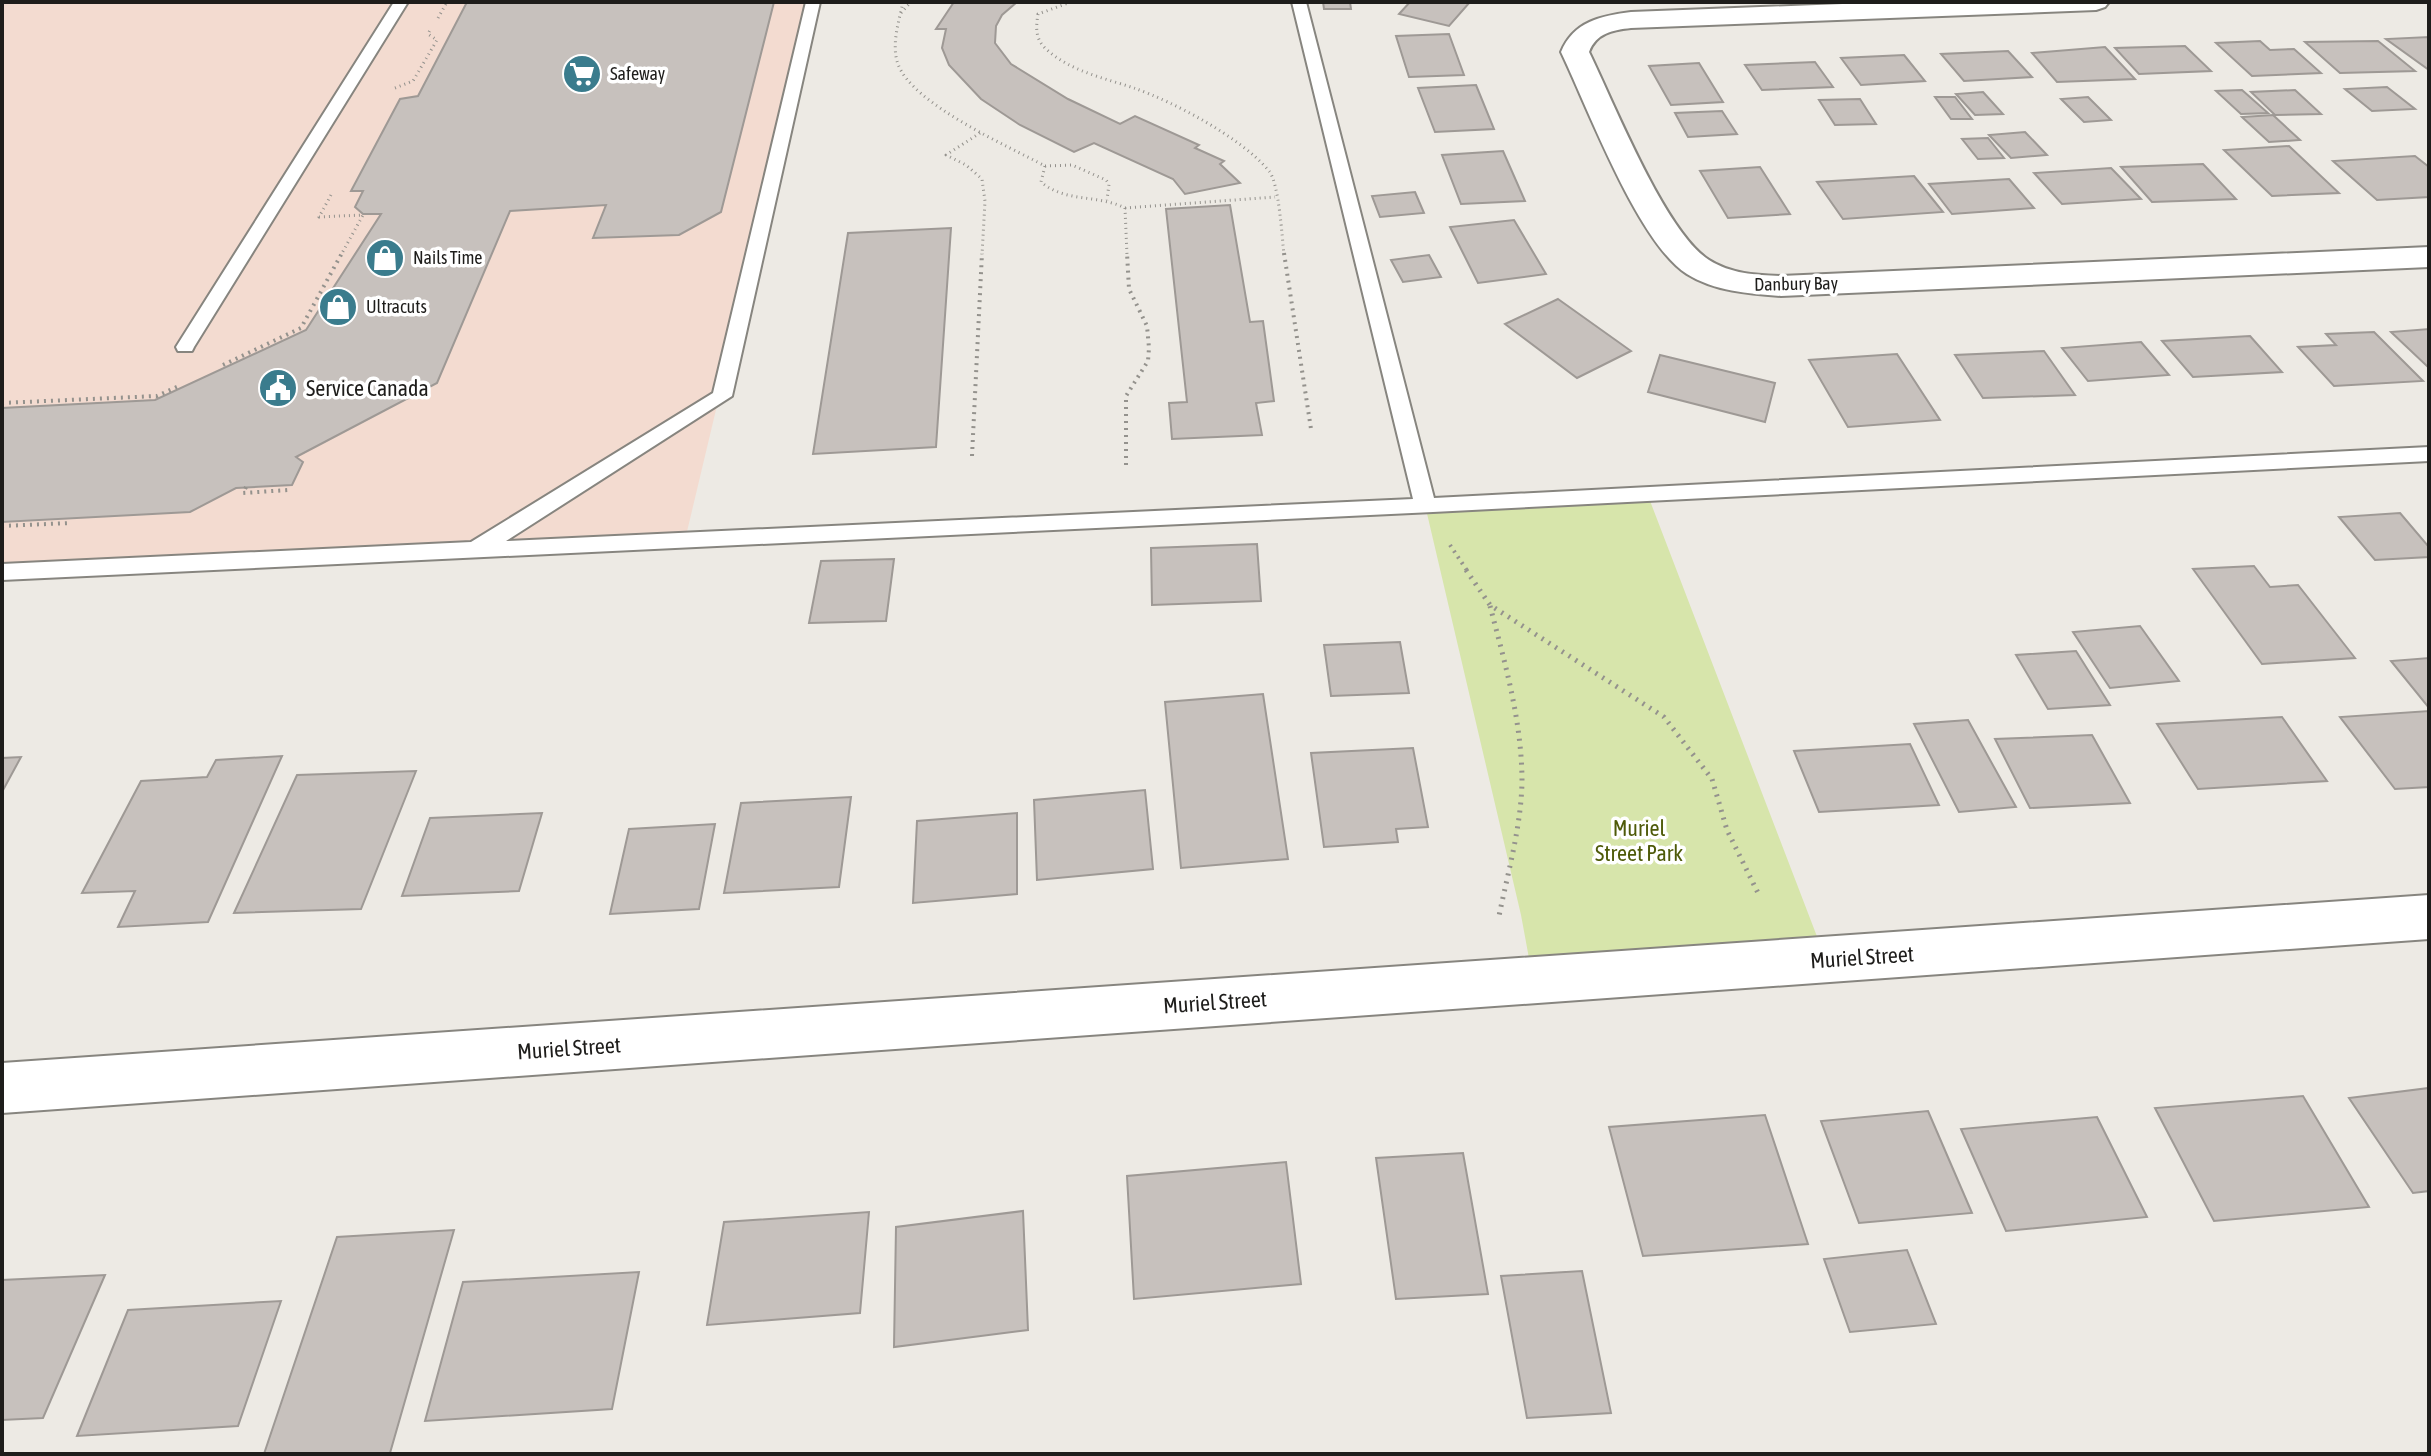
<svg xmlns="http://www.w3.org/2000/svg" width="2431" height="1456" font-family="'Asap Condensed',sans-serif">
<rect width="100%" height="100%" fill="#edeae4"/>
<polygon fill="#f3dbd0" points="2,2 813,2 685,540 2,572"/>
<polygon fill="#d7e5ab" points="1647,493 1826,960 1533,980 1521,915 1425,505"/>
<g fill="#c7c1bd" stroke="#9e9995" stroke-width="2">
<polygon points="467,2 774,2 721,212 679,235 593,238 606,205 510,211 437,383 296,457 303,462 292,485 236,488 190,512 2,522 2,408 155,400 306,330 381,214 363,214 355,207 363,191 351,191 400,99 418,96"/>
<polygon points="954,2 1017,2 1002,15 996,26 995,43 1011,64 1068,99 1120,124 1135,116 1199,145 1195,148 1224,161 1220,164 1240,183 1185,194 1173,179 1094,143 1074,152 1020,125 981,99 949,65 942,48 946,29 936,29"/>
<polygon points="1323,2 1350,2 1351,9 1324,9"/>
<polygon points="1410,2 1470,2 1449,26 1399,14"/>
<polygon points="1449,34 1464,75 1409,77 1396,36"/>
<polygon points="2429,37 2429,70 2386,39"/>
<polygon points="2260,41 2270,50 2294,49 2321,73 2252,76 2216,43"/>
<polygon points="2378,41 2415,71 2340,73 2305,42"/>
<polygon points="2185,46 2211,71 2139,74 2115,48"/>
<polygon points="2105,47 2135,79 2057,82 2032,53"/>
<polygon points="2008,51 2032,77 1964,81 1941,54"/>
<polygon points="1904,55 1925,81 1861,85 1841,58"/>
<polygon points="1815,62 1833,87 1762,90 1745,65"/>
<polygon points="1699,63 1723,102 1671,105 1649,66"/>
<polygon points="1476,85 1494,129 1435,132 1418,88"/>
<polygon points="2387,87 2415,109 2372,111 2345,89"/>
<polygon points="2242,90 2268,113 2241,114 2216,91"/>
<polygon points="2295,90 2321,114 2275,115 2251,92"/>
<polygon points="1983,92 2003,114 1975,115 1956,94"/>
<polygon points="1935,97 1955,97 1972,119 1951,119"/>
<polygon points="2088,97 2111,120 2084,122 2061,99"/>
<polygon points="1860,99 1876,124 1835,125 1819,100"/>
<polygon points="1722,111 1737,134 1688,137 1675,113"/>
<polygon points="2273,115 2300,140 2269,142 2242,117"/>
<polygon points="2025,132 2047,155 2011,158 1989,135"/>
<polygon points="1988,138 2004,158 1978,159 1962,139"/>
<polygon points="2289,146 2339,193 2272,196 2224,150"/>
<polygon points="1503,151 1525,201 1461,204 1442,155"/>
<polygon points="2415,156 2429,167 2429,197 2377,200 2333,161"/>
<polygon points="2203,164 2236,199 2152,202 2121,167"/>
<polygon points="1760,167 1790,214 1728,218 1700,171"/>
<polygon points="2111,168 2141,199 2062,204 2034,173"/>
<polygon points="1914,176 1943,212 1843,219 1817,182"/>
<polygon points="2009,179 2034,208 1952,214 1929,184"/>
<polygon points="1415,192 1424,213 1380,217 1372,196"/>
<polygon points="1230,205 1250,322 1263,321 1274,401 1256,403 1262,435 1172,439 1169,403 1187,402 1166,209"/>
<polygon points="1514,220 1546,274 1478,283 1450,227"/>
<polygon points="951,228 936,447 813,454 848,233"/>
<polygon points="1429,255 1441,277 1403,282 1391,260"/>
<polygon points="1558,299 1631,351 1577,378 1505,324"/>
<polygon points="2429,329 2429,368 2391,332"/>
<polygon points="2374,332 2423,381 2334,386 2298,347 2336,345 2326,334"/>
<polygon points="2250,336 2282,372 2193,377 2162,341"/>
<polygon points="2141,342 2169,375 2088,381 2062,348"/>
<polygon points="2044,351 2075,395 1983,398 1955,355"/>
<polygon points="1897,354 1940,420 1848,427 1809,360"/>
<polygon points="1660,355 1775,383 1765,422 1648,392"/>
<polygon points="2400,513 2429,547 2429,557 2375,560 2339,517"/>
<polygon points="1257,544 1261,601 1152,605 1151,548"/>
<polygon points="894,559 886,621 809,623 821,561"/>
<polygon points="2254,566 2270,587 2298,585 2355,658 2262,664 2193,569"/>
<polygon points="2140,626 2179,681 2110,688 2073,632"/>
<polygon points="1400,642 1409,693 1331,696 1324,645"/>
<polygon points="2076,651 2110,705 2048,709 2016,655"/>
<polygon points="2429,658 2429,708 2391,661"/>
<polygon points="1263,694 1288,859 1181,868 1165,702"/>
<polygon points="2429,711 2429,787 2395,789 2340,717"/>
<polygon points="2282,717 2327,781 2198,789 2157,724"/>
<polygon points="1968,720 2016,807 1959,812 1914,724"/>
<polygon points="2092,735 2130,803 2030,808 1995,739"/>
<polygon points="1910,744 1939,805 1819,812 1794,751"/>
<polygon points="1413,748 1428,827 1396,829 1398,842 1324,847 1311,753"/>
<polygon points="282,756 208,922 118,927 135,891 82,893 141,781 207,777 216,760"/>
<polygon points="21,757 2,792 2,758"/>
<polygon points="416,771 361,909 234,913 297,775"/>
<polygon points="1145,790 1153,869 1037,880 1034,800"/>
<polygon points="851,797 839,887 724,893 741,803"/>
<polygon points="542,813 519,891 402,896 430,818"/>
<polygon points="1017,813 1017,894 913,903 917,821"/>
<polygon points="715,824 699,909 610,914 629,829"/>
<polygon points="2429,1088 2429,1191 2413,1193 2349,1098"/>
<polygon points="2303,1096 2369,1207 2214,1221 2155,1108"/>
<polygon points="1928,1111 1972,1213 1859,1223 1821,1121"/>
<polygon points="1765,1115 1808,1244 1643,1256 1609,1127"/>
<polygon points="2097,1117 2147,1217 2006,1231 1961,1129"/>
<polygon points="1463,1153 1488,1294 1396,1299 1376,1158"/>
<polygon points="1286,1162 1301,1284 1134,1299 1127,1176"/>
<polygon points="1023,1211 1028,1330 894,1347 896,1227"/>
<polygon points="869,1212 860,1313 707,1325 724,1222"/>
<polygon points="454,1230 390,1453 264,1454 337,1237"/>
<polygon points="1907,1250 1936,1324 1850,1332 1824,1259"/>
<polygon points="1582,1271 1611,1413 1527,1418 1501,1276"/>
<polygon points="639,1272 612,1409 425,1421 463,1282"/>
<polygon points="105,1275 43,1418 2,1420 2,1280"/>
<polygon points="281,1301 238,1426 77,1436 128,1310"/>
</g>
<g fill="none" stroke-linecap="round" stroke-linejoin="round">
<defs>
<g id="service">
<polygon points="394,2 408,2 194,347 192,351 178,351 176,347"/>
<polygon points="806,2 820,2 732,396 506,541 1413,499 1292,2 1306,2 1434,498 2429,447 2429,461 1433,512 2,580 2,564 471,542 713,393"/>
</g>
<g id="minor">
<path d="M 1894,2 L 2109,2 L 2105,7 L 2096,10 L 1631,28 C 1613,30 1596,33 1589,52 C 1614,103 1665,232 1709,260 C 1731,274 1756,275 1781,276 L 2429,247 L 2429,267 L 1781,296 C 1749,294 1714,291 1687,274 C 1638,243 1588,108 1561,52 C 1574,21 1601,16 1631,12 Z"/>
<polygon points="2429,895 2429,939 2,1113 2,1063"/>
</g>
</defs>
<use href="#service" stroke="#87857f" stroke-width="4"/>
<use href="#minor" stroke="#87857f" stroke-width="4"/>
<g stroke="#94928d" stroke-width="3" stroke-dasharray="1 4" stroke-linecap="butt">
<path d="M 903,2 C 899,21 891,45 898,64 C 912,104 1008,146 1045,166 L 1041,182 C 1066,203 1097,194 1125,208 L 1127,255"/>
<path d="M 1071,2 L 1038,14 C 1036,27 1035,38 1045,48 C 1069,71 1104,78 1134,88 C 1174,102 1242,138 1269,171 C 1279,183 1282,237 1284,255"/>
<polyline points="1242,2 1243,6"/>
<polyline points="901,13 911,2"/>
<polyline points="438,18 447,2"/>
<polyline points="395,88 413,81 437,40 428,34 430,30"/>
<polyline points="980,133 946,155 966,165 982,179 985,201 982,255"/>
<polyline points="1045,166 1072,165 1106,180 1109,184 1107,200"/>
<polyline points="331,195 319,217 363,215 341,255"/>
<polyline points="1125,208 1275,197"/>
</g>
<g stroke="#94928d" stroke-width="4" stroke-dasharray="2 5" stroke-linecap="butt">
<polyline points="1284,253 1311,429"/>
<polyline points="223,365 301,328 342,253"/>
<polyline points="2,403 157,396 181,385"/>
<polyline points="972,456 982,253"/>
<polyline points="1126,465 1126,396 1148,361 1149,348 1147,326 1129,289 1127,253"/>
<polyline points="246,487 243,493 288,490"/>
<polyline points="2,526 70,523"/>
<polyline points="1450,545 1468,572"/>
</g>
<g stroke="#94928d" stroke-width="5" stroke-dasharray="2 6" stroke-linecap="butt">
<polyline points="1466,570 1490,605 1664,717 1712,779 1727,830 1759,895"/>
<path d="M 1490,606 C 1505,663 1522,722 1522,782 C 1521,827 1508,872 1499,916"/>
</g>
<use href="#service" fill="#fff" fill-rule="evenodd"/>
<use href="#minor" fill="#fff" fill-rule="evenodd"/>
</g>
<defs>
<symbol id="supermarket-disc" viewBox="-11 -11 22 22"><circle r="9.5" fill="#3a7c8d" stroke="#fff"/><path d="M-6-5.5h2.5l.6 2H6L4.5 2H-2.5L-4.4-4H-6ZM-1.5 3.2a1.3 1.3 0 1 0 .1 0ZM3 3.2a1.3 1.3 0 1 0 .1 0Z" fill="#fff"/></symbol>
<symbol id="shop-disc" viewBox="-11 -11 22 22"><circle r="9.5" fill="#3a7c8d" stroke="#fff"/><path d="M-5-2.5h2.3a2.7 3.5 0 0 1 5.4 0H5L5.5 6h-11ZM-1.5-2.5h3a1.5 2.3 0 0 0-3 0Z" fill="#fff"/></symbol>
<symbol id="civic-disc" viewBox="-11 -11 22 22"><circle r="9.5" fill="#3a7c8d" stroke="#fff"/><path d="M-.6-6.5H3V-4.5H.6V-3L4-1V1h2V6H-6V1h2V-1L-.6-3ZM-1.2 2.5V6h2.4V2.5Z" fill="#fff"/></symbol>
</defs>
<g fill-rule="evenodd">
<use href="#supermarket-disc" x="560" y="52" width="44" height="44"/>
<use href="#shop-disc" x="363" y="236" width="44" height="44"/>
<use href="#shop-disc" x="316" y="285" width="44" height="44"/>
<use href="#civic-disc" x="256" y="366" width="44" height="44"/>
</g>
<g text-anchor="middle" stroke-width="7" stroke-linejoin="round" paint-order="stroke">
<g font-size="18" fill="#1e1d1b" stroke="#fff" text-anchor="start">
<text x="610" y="80">Safeway</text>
<text x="413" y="264">Nails Time</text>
<text x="366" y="313">Ultracuts</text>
</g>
<g font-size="18" fill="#1e1d1b" stroke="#fff">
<text transform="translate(1796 284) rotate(-1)" y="6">Danbury Bay</text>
</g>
<g font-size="22" fill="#1e1d1b" stroke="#fff" text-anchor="start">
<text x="306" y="396">Service Canada</text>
</g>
<g font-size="22" fill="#4e5a09" stroke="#fff">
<text x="1639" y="836">Muriel<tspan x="1639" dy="25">Street Park</tspan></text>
</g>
<g font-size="22" fill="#1e1d1b" stroke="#fff">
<text transform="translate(1862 957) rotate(-4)" y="8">Muriel Street</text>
<text transform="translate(1215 1002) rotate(-4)" y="8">Muriel Street</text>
<text transform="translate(569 1048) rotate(-4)" y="8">Muriel Street</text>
</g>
</g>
<rect width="2431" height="1456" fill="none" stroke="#1e1d1b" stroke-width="8"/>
</svg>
